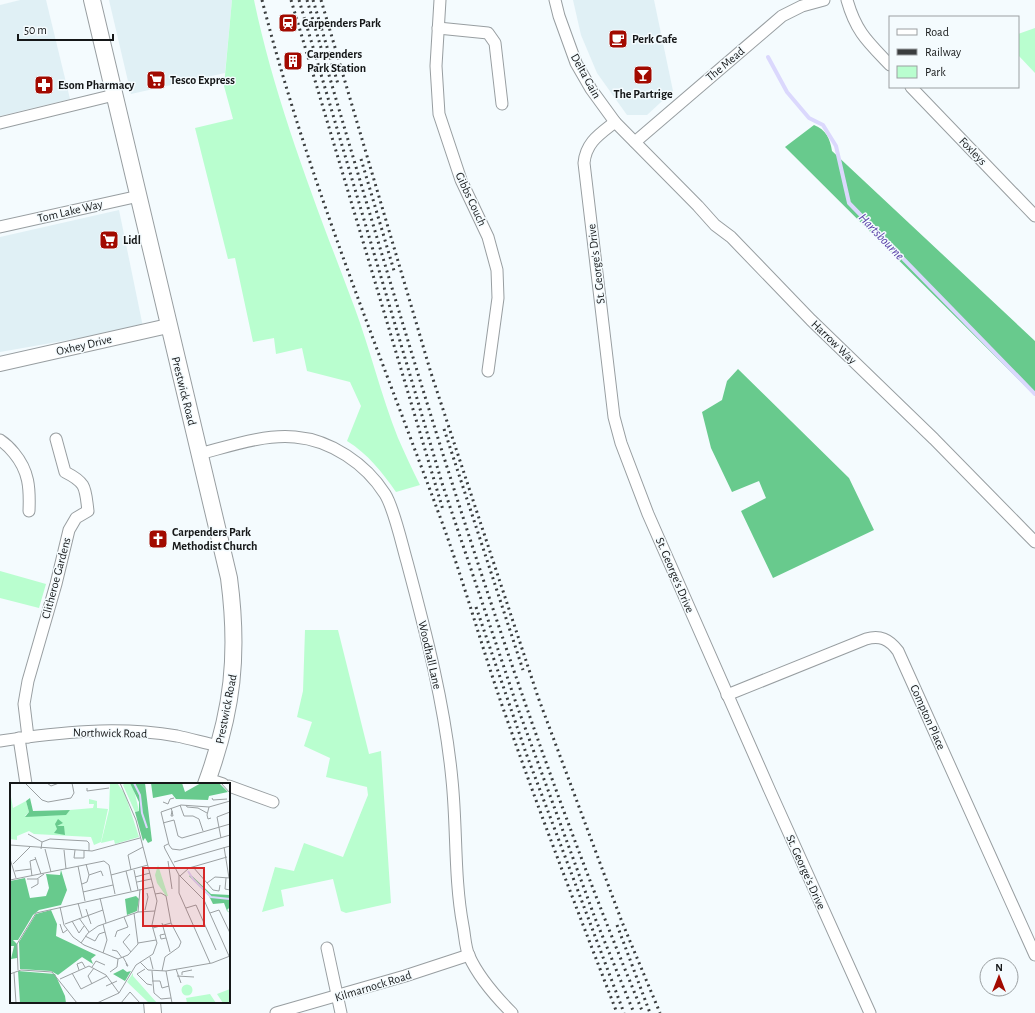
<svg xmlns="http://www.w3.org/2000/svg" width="1035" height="1013" font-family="'Alegreya Sans',sans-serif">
<rect width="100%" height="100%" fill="#f4fbfe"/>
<g fill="#e0f0f5">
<polygon points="20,0 46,0 70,99 0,116 0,5"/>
<polygon points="109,0 232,0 225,73 131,94"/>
<polygon points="573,0 654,0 673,91 647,115 627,115 597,73 581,35"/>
<polygon points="119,210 143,327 0,352 0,237"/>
</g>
<g fill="#b9fecf">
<path d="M 232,0 L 254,0 C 276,105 316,205 354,306 C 370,349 381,395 398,438 C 405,454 412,469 420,485 L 396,492 C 382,472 368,454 347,441 L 361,406 L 350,382 L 307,371 L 302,348 L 276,354 L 274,338 L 253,342 L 235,258 L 228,259 L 195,128 L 233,119 L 224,86 Z"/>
<polygon points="1035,28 1035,73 1018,55 1018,34"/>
<polygon points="0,571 46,584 39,608 0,598"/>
<polygon points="305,630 338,630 369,754 381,751 391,903 346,913 341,911 333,879 281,890 284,906 262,912 275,867 294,871 304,843 343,857 368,795 367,787 326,777 330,758 304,746 312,722 297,717 303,691"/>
</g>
<g fill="#68ca8d">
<path d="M 814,125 C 826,130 830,138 832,151 L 1035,341 L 1035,396 L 785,147 Z"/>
<polygon points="738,369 849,478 874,530 773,578 741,511 766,498 759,481 732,492 711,448 702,412 722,400 727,381"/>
</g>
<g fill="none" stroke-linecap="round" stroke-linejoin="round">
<polyline stroke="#dbd8fd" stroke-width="4" points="768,57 787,92 809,118 823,125 836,146 849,203 1035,394"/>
<defs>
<g id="minor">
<polyline points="440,0 436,66 439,114 461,180 488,237 497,270 498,298 488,371"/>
<polyline points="555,0 559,16 576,63 591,89 615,122 698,206 715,225 731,237 811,320 934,439 1035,542"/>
<path d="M 847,0 C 856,32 868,42 890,65"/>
<polyline points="438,28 488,33 495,43 502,104"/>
<polyline points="911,87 1035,216"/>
<path d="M 615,122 C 600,134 586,142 584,163 L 614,417 L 621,443 L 648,514 L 770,791 L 870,1013"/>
<polyline points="0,123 114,95"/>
<polyline points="635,142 782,16 802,6 824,0"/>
<polyline points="0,227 139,196"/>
<path d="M 0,440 C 6,444 10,448 14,453 C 29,471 30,488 29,511"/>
<path d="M 199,454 C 230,446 264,434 295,437 C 331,440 366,464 385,494 C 394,508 402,545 407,562 C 426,633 445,706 452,780 C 457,828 454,878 463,926 C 465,936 465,947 469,956 C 479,978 495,996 512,1013"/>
<path d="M 727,695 L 866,639 C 880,635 889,639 898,651 L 1035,955"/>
<path d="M 28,737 L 24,704 L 28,681 L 56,584 L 69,530 L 76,518 L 88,511 C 85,488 87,483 65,472 L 56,439"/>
<polyline points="19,738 26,784"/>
<path d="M 0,741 C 59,732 118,726 177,736 C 191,739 205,743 219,746"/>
<polyline points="208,779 223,784"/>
<polyline points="229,786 273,802"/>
<polyline points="327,948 341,1013"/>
<polyline points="276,1013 405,976 469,955"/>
</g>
<polyline id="tertiary" points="0,364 168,326"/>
<g id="secondary">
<path d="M 92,0 L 229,578 C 239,654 233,711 206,784"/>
<polyline points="152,1002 153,1013"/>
</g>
</defs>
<use href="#minor" stroke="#989ea1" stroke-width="13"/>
<use href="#tertiary" stroke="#989ea1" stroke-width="16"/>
<use href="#secondary" stroke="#989ea1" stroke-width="18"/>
<use href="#minor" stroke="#fff" stroke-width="11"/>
<use href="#tertiary" stroke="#fff" stroke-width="14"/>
<use href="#secondary" stroke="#fff" stroke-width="16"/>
<g stroke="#3a3d3e" stroke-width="3" stroke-dasharray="2 4" stroke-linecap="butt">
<path d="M 262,0 C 308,180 379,351 443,525 C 467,591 485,659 509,725 C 543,822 580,917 617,1013"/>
<polyline points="291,0 443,510"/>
<polyline points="299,0 442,483 516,703 595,918 634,1013"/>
<path d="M 307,0 C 407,341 506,685 643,1013"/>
<polyline points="313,0 338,84"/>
<polyline points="321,0 431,373 538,697 622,922 660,1013"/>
<polyline points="361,159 395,274"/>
<polyline points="444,429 523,670"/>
<polyline points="476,607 526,753 624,1013"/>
<polyline points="617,925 650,1013"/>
</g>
</g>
<defs>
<symbol id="station-square" viewBox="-11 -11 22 22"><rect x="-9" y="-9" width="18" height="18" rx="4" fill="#a20a00" stroke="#f4fbfe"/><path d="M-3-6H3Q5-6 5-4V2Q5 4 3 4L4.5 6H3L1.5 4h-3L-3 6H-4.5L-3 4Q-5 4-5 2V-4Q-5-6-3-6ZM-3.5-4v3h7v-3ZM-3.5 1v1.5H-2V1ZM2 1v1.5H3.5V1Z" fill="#fff"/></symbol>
<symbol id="cafe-square" viewBox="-11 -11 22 22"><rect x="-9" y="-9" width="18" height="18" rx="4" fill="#a20a00" stroke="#f4fbfe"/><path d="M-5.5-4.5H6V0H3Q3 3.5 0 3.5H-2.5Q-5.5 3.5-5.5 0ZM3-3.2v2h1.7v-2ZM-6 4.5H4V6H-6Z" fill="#fff"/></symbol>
<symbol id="building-square" viewBox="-11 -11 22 22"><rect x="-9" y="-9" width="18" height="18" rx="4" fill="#a20a00" stroke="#f4fbfe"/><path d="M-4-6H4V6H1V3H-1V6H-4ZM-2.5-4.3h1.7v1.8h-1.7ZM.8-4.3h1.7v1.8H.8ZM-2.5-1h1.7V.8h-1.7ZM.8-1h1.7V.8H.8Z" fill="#fff"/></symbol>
<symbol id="bar-square" viewBox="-11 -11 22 22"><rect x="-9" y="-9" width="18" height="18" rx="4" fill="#a20a00" stroke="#f4fbfe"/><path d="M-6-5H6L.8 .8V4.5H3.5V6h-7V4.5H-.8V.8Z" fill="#fff"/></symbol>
<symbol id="supermarket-square" viewBox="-11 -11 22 22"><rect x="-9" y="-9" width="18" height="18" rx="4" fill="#a20a00" stroke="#f4fbfe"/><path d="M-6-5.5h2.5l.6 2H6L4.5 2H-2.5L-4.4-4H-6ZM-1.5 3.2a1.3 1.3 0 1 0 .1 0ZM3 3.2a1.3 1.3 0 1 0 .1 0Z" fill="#fff"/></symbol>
<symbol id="pharmacy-square" viewBox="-11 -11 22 22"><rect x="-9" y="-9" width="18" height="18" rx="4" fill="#a20a00" stroke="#f4fbfe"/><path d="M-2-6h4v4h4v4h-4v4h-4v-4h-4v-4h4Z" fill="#fff"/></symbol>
<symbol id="church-square" viewBox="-11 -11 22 22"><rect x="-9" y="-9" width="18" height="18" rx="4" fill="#a20a00" stroke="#f4fbfe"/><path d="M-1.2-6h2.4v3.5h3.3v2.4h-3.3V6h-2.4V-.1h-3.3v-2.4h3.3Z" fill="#fff"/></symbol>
</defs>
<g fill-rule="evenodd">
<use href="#station-square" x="277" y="12" width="22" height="22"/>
<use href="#cafe-square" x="607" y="28" width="22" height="22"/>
<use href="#building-square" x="282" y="50" width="22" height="22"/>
<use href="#bar-square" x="632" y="64" width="22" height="22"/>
<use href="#supermarket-square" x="145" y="69" width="22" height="22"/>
<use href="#pharmacy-square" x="33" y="74" width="22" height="22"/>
<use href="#supermarket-square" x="98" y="229" width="22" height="22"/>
<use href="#church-square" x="147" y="528" width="22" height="22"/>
</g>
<g text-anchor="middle" stroke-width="3" stroke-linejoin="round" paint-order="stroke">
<g font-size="12" font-weight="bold" fill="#151718" stroke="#f4fbfe" text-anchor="start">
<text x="302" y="27">Carpenders Park</text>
<text x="632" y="43">Perk Cafe</text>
<text x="307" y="58">Carpenders<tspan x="307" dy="14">Park Station</tspan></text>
<text x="170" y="84">Tesco Express</text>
<text x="58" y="89">Esom Pharmacy</text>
<text x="643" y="98" text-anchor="middle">The Partrige</text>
<text x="123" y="244">Lidl</text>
<text x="172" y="536">Carpenders Park<tspan x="172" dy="14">Methodist Church</tspan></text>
</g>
<g font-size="12" fill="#151718" stroke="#f4fbfe">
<text transform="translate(725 64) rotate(-40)" y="4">The Mead</text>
<text transform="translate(586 76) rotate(61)" y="4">Delta Gain</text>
<text transform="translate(973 151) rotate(46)" y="4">Foxleys</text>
<text transform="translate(471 199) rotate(65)" y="4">Gibbs Couch</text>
<text transform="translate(70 211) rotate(-13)" y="4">Tom Lake Way</text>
<text transform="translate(596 264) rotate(-97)" y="4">St. George's Drive</text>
<text transform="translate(834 342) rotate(44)" y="4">Harrow Way</text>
<text transform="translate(84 345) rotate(-13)" y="4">Oxhey Drive</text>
<text transform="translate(184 391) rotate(76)" y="4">Prestwick Road</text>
<text transform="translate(675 575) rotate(67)" y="4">St. George's Drive</text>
<text transform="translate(56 578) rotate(-75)" y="4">Clitheroe Gardens</text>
<text transform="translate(430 655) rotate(77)" y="4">Woodhall Lane</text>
<text transform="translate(226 709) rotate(-79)" y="4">Prestwick Road</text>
<text transform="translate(928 717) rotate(66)" y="4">Compton Place</text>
<text transform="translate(110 733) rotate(1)" y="4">Northwick Road</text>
<text transform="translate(806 872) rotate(66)" y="4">St. George's Drive</text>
<text transform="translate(373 986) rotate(-17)" y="4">Kilmarnock Road</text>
</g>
<g font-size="13" font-style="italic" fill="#563ea6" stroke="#f4fbfe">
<text transform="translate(882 236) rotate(46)" y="5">Hartsbourne</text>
</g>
</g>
<g transform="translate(10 783)">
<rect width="220" height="220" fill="#f4fbfe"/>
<path d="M 100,0 L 107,0 L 115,11 L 129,54 L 105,61 L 104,57 L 91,60 L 99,27 ZM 115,0 L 120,0 L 124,7 L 129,28 L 125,29 L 113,2 ZM 1,14 L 3,25 L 16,18 L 19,29 L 15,33 L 55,32 L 60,27 L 83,25 L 84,21 L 79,21 L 79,16 L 87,18 L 87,25 L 98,26 L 91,59 L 84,62 L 81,54 L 24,51 L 19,48 L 7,53 L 7,57 L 0,56 ZM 148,82 L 158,113 L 156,113 L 147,100 L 145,92 ZM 123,190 L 123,193 L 147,220 L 139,220 L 117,199 ZM171.5 207a5.5 5.5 0 1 1 11 0a5.5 5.5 0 1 1-11 0ZM 220,206 L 220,220 L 213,220 L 207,211 ZM 200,211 L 206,220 L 177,220 L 176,215 Z" fill="#b9fecf"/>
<path d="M 120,0 L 135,0 L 142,58 L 138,60 L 135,55 L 133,58 L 125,29 L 129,28 L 129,19 ZM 141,0 L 172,0 L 175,9 L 191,0 L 209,0 L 218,9 L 199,13 L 198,17 L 166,16 L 162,11 L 143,15 ZM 20,15 L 23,28 L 60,27 L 56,32 L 15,34 L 19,29 L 16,18 ZM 48,36 L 53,40 L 47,43 L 54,43 L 55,52 L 44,50 L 47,46 L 45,41 ZM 51,87 L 57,107 L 51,122 L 29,127 L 23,132 L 8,157 L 3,157 L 7,161 L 7,175 L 1,176 L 4,163 L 0,163 L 0,98 L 15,95 L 20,115 L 36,113 L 39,105 L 36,91 L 50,92 ZM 181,92 L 201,111 L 220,112 L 220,124 L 217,127 L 220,130 L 217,128 L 214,120 L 203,121 L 199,113 L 179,93 ZM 126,113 L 129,116 L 127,128 L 117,132 L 115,116 ZM 41,127 L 47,141 L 46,153 L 86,172 L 81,176 L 83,181 L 72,174 L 48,192 L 41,188 L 10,186 L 9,159 L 26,131 ZM 113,186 L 117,189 L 121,188 L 115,198 L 103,191 ZM 8,188 L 45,191 L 55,213 L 56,220 L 10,220 Z" fill="#68ca8d"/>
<path fill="none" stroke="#dbd8fd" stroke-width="2" d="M 124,0 L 130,12 L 132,30 L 137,45M 178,88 L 183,96 L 201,114 L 220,116"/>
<path fill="none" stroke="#9ba0a2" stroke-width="1" d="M 15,0 L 32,17 L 38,19 L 61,15 L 64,10 L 62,0M 37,0 L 41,3 L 49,0M 211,0 L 220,10M 77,5 L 77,8 L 99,5M 202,15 L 203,17 L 217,16M 220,18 L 199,24 L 171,22 L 151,29 L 159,62 L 162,66 L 170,67 L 220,52M 153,19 L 158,21 L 160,16 L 164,15M 170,22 L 174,33 L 183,33 L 189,36 L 193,48M 176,22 L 177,24 L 188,25 L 197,30M 199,24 L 197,32 L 198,36 L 201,35M 161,25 L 162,28 L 163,33 L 161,33 L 162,28M 153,40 L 164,37 L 168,53 L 172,55 L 220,41M 18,51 L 32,59M 211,55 L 207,34 L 220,29M 158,61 L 154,63 L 155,66 L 169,92 L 194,117 L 219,173M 0,62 L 82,68 L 130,55M 214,64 L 219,95M 31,66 L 32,59 L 40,56 L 77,58 L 79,60 L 79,68M 35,66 L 41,89M 54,67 L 56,86M 65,67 L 64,75 L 74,75 L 74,68M 25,74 L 31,91M 0,76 L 6,95M 158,78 L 162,106M 164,79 L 220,63M 3,81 L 20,64M 68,83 L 75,118M 183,84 L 197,100 L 205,94 L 220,95M 121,87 L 118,72 L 133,64M 124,87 L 128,107M 5,88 L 21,86M 116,88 L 121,108M 79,92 L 91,88 L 93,93M 101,92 L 138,82M 169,92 L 169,110 L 200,180M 22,93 L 20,78 L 26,76M 170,93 L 179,85 L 217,74M 125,94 L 140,90M 216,95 L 215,106 L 220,107M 17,96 L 27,96 L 34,91M 0,97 L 94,78 L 99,82 L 105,111M 127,99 L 141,96M 197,100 L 203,107 L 209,108 L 210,102M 72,101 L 77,99 L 79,92 L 76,81M 21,105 L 28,101 L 28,96M 73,109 L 103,102M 145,111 L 151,110 L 156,113 L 161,140 L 171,159 L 169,164 L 155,174 L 152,188M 90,115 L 96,140M 68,120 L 72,134M 50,124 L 54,142 L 63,154 L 74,162 L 108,176 L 118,172 L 128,161 L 124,130M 176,125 L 186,122 L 206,167M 76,126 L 81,141M 135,127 L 138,114 L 137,110M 128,129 L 130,106M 200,130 L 209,127 L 220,150M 69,135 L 79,149M 62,138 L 69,150 L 74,143M 152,140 L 160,169M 50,141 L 53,150 L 57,147M 55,141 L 93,127M 143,145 L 161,140M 120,151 L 113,159 L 121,169M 155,151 L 150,152 L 151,156 L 156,155M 75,153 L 85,158 L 89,151 L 95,149M 105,154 L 107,148 L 118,144 L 114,134M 71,160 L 78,150 L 88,143 L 128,129 L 145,128M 128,160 L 146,157M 102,167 L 107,168 L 112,175M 93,170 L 97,157 L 93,141M 113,174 L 118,183 L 117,183 L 116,180M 140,174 L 143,186M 130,179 L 138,187 L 156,188 L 202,180 L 220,173M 82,184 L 86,178 L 95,182M 135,186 L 127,191 L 137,201 L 142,202M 166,186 L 171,200M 8,187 L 7,161 L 26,130 L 143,104M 69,187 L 67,181 L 72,179 L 75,184M 142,188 L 144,210 L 151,216 L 161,215M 156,188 L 162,220M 100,189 L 107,184 L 108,176M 4,190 L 6,220M 62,190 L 71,206 L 97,193M 0,191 L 11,187 L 42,189 L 67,220M 172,192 L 172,189 L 182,187M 167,193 L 184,194M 50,196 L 79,183 L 96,192 L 109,210M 142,198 L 150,198 L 152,205 L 159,203M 82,201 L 78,193 L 84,185M 96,203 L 107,198M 87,220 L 109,210 L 126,182 L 143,171 L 147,160 L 142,142 L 147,118 L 126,37 L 110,0M 111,220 L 120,209 L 130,220"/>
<path fill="#d62828" fill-opacity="0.15" stroke="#d62828" stroke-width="2" d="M 133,85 L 194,85 L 194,143 L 133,143 Z"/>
<rect width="220" height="220" fill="none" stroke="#151718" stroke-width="2"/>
</g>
<rect x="889" y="16" width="130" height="72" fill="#f4fbfe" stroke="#9ba0a2"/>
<rect x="897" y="29" width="20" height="6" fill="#ffffff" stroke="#9ba0a2"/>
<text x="925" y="36" font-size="12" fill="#151718">Road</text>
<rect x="897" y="49" width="20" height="6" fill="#3a3d3e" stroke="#9ba0a2"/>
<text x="925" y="56" font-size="12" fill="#151718">Railway</text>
<rect x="897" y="66" width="20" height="12" fill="#b9fecf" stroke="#9ba0a2"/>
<text x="925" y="76" font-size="12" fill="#151718">Park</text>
<g transform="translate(999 977)"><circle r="19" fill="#f4fbfe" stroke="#9ba0a2"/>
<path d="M0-3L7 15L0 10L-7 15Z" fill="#a20a00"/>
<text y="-6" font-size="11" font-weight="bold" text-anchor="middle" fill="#151718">N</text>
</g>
<path d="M18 34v6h95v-6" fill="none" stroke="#151718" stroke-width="2"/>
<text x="24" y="34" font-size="12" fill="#151718" stroke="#f4fbfe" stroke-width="3" paint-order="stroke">50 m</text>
</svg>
